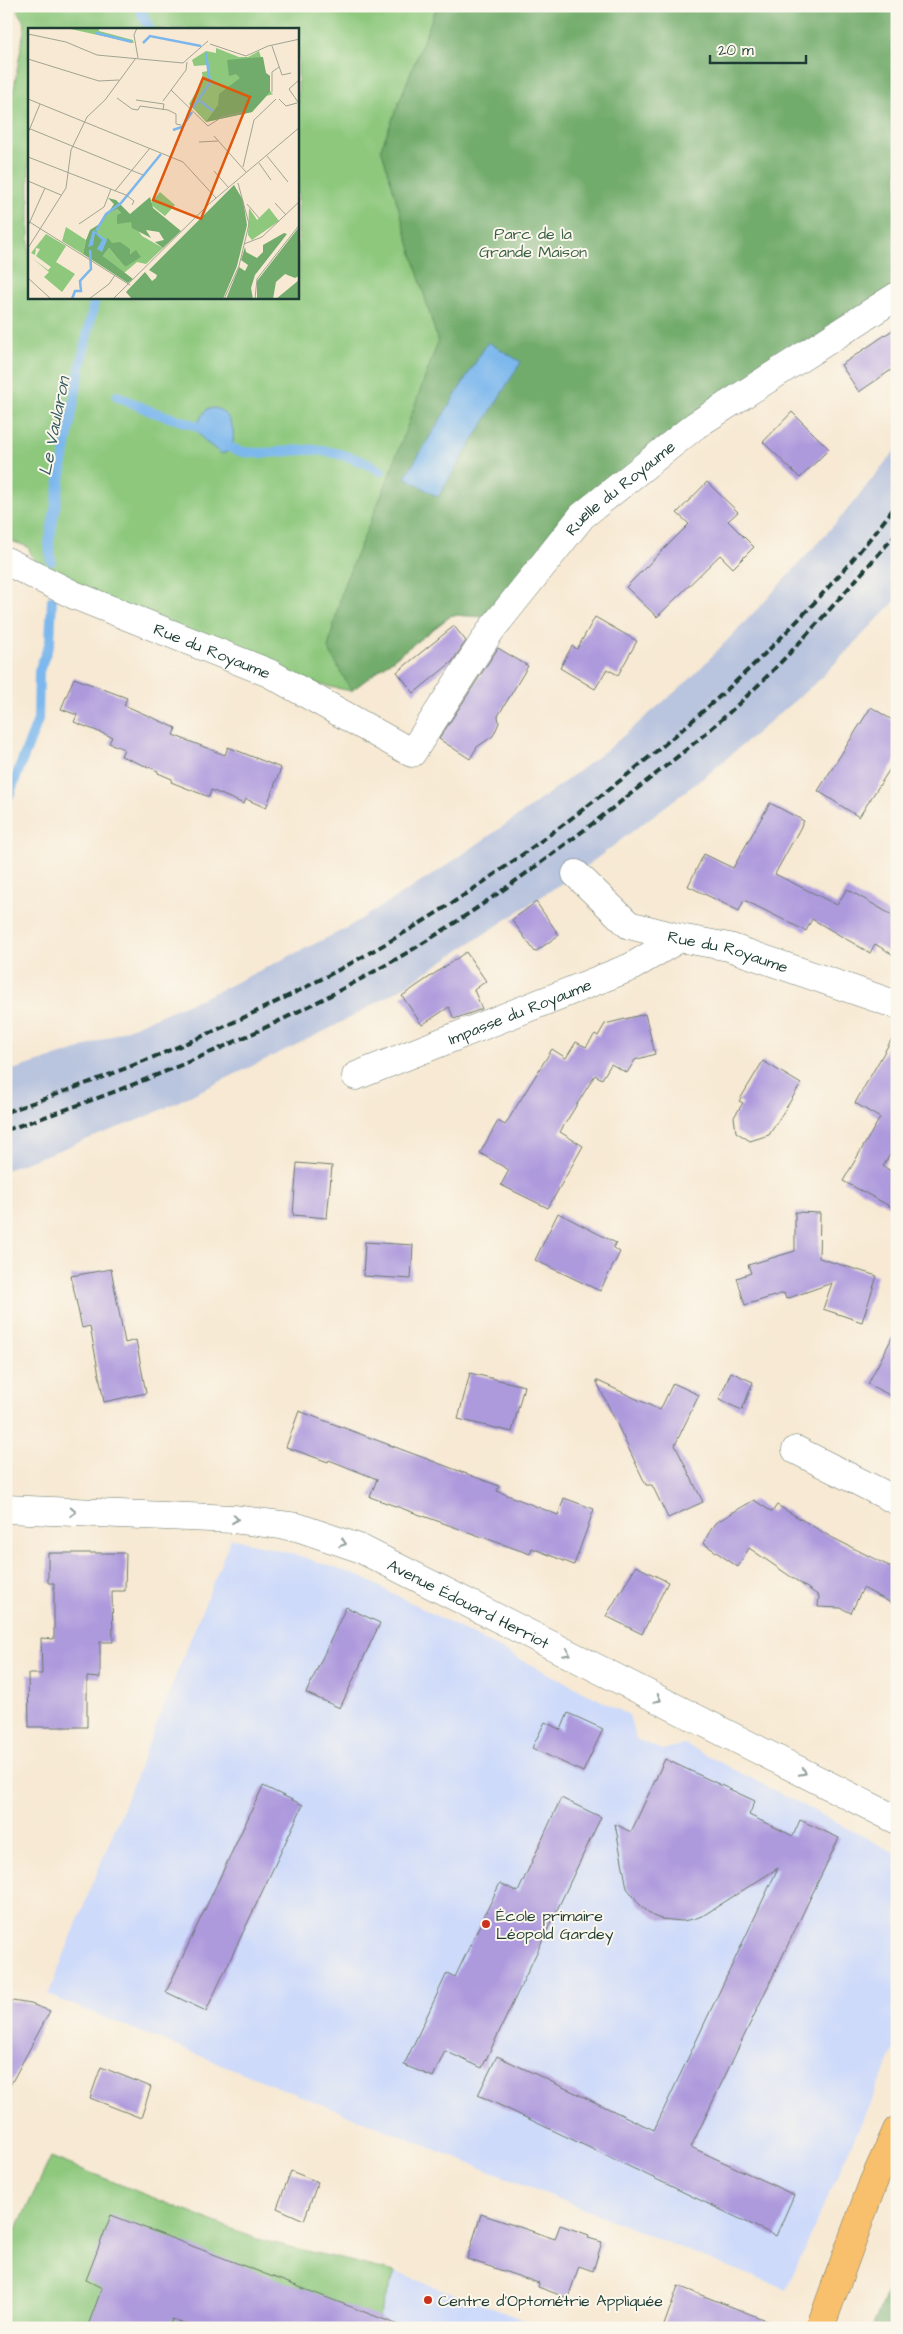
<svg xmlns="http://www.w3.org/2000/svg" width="903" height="2334" font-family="'Architects Daughter',sans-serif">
<rect width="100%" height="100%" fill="#fbf7ec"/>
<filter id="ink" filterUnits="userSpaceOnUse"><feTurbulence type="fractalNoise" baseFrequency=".02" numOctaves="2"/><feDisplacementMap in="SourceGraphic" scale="10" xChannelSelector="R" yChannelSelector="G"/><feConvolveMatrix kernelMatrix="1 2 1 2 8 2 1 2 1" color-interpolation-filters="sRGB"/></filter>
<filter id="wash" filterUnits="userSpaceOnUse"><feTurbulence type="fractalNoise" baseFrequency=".0096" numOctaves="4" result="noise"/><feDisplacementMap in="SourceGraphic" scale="20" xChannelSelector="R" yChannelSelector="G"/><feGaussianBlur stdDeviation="1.12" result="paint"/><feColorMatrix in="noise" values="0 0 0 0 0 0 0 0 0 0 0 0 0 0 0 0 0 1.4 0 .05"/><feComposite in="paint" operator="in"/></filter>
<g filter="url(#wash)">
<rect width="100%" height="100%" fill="#f7e9d3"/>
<g fill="#cedafa">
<polygon points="231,1538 297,1555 359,1576 629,1715 636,1739 662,1750 685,1744 897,1854 897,2043 786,2290 48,1995"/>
<polygon points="395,2272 546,2328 375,2328"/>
</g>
<polygon fill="#b9c4de" points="897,448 897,599 819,680 707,775 576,874 394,993 327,1030 146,1117 6,1170 6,1072 80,1049 218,991 345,929 437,872 528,809 609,748 690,679 764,602 843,515"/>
<g fill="#8dc87d" stroke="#568258" fill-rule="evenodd">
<path d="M 15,6 L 897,6 L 649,450 L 486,617 L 452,615 L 351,691 L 307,682 L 38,570 L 28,547 L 6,539 L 6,135 L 25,24 ZM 29,29 L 298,29 L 298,298 L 29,298 Z"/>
<polygon points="51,2157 257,2239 395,2272 375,2328 6,2328 6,2251"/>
</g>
<g fill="#72ac6c" stroke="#487450">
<polygon points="437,6 897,6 897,292 649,450 486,617 452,615 351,691 328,648 344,584 384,489 438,342 381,148"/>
<polygon points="897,2265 897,2328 872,2328"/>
</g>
<g fill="#7bb7ed" stroke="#4d7a90">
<polygon points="488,342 521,362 438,497 405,477"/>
<path d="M 215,408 C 232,413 237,434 231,450 L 222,454 C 203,440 187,432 207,409 Z"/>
</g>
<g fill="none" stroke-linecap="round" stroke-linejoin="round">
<g stroke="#7bb7ed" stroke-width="10">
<polyline points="139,6 149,29"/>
<polyline points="117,396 150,411 197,426 208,433"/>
<path d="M 222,443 C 248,462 285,448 316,450 C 340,452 360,459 381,471"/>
<polyline points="51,561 49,543 78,378 95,298"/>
<polyline points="6,803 38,720 39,671 50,642 52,600"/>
</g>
</g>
<g id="blocks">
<g fill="#ad9add">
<polygon points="897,327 897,366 859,392 841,365"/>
<polygon points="792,412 829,449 800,478 763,442"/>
<polygon points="707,482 738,512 728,521 754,547 733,568 720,555 657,617 626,587 689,524 677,513"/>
<polygon points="595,617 637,641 618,675 607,669 595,689 560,668 572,646 577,649"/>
<polygon points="454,626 466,641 452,662 414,693 397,672"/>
<polygon points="498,648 528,666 498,716 499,723 493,736 477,747 470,759 439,739"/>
<polygon points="74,678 127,698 124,705 176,728 173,735 225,755 228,747 281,768 266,808 246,799 244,804 211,790 209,797 171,782 172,779 158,773 158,771 121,756 124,749 109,743 112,737 74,722 77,715 61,709"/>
<polygon points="871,707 897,723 897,758 859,817 818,791"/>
<polygon points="770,803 804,821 775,874 837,905 847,889 897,918 897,957 875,944 870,953 812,919 806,931 744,900 739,911 688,886 704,854 733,868"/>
<polygon points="536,902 559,935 535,952 512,920"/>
<polygon points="466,952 486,981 474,990 482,1009 454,1019 449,1007 422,1025 402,996"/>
<polygon points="645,1014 655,1054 635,1060 627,1073 611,1064 602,1079 595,1075 560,1132 583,1146 548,1208 501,1185 509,1170 480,1153 498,1121 505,1125 552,1049 566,1058 576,1042 586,1047 595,1034 598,1036 605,1024"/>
<polygon points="897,1030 897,1143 883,1166 897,1175 897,1210 843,1181 880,1118 855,1103"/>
<polygon points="763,1061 801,1084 769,1135 750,1141 736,1132 734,1117 743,1103 739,1101"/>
<polygon points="297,1163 332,1166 327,1218 293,1215"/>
<polygon points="795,1212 820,1213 819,1258 877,1276 862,1322 823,1309 832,1283 786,1299 784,1293 745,1305 737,1278 751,1273 748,1265 795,1251"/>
<polygon points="558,1213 616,1243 613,1248 620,1252 600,1291 535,1260"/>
<polygon points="365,1242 413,1245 411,1279 363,1276"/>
<polygon points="111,1269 125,1343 136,1340 146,1393 104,1402 90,1326 82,1328 71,1276"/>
<polygon points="897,1328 897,1399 868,1384"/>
<polygon points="731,1372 753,1382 742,1410 719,1400"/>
<polygon points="470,1373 524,1386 512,1432 458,1419"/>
<polygon points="596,1380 660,1410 673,1383 699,1395 675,1445 703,1502 668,1518 652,1485 646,1485"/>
<polygon points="299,1411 499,1486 497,1491 558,1515 564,1498 594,1509 574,1565 532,1548 530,1554 370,1497 377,1479 329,1460 328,1462 286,1447"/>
<polygon points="754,1500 772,1512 777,1505 831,1537 897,1570 897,1606 863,1588 851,1613 841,1608 818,1607 819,1596 749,1548 738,1567 703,1543 715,1523"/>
<polygon points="48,1553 126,1553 125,1591 112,1591 113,1642 100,1642 100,1678 87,1677 87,1727 29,1727 28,1674 42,1674 41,1638 54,1639 54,1583 48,1583"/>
<polygon points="636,1566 668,1582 642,1634 606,1616"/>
<polygon points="346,1607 380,1623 340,1708 306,1693"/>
<polygon points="568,1713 603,1729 583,1772 532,1748 545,1722 561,1730"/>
<polygon points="665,1759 755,1801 749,1815 793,1836 800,1820 839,1838 691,2147 794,2195 776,2236 478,2095 497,2056 654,2130 778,1868 704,1915 694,1919 682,1921 661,1919 653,1916 640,1905 627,1888 615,1824 631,1832"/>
<polygon points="263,1786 303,1805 206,2011 166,1992"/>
<polygon points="561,1798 601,1817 482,2068 445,2051 433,2077 404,2065 447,1973 455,1977 500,1883 518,1892"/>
<polygon points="6,2000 31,2004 50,2011 6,2093"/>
<polygon points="101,2067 151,2087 141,2118 90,2098"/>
<polygon points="291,2171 318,2182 304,2220 277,2208"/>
<polygon points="481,2214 555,2239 560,2225 589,2235 588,2238 602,2242 593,2271 579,2266 568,2298 538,2287 539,2283 467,2259"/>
<polygon points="111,2215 401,2326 400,2328 194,2328 172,2319 169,2328 87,2328 102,2288 86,2280"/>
<polygon points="678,2286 781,2326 780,2328 663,2328"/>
</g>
</g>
</g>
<g filter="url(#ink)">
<use href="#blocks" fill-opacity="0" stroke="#6b796c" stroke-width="1"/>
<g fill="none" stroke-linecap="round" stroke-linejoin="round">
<defs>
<g id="minor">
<path id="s1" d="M 6,561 L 74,595 L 269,673 L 412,753 L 491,630 L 582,516 L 696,425 L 897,296"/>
<path id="s2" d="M 576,874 L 629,925 L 680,938 L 729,947 L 897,1005"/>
<path id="s3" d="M 356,1076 L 631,967 L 680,938"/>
<polyline points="796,1450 897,1501"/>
<path id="s4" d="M 6,1509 L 233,1519 L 297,1527 L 359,1548 L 897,1820"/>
</g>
<polyline id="major" points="820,2328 873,2183 897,2130"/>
</defs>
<use href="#minor" stroke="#6b796c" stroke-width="29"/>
<use href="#major" stroke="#6b796c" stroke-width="29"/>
<use href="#minor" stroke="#fff" stroke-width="28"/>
<use href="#major" stroke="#f8bf6c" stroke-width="28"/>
<g stroke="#1f3d34" stroke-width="4" stroke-dasharray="8 4" stroke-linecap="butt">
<path d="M 6,1112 C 142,1066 273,1010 397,937 C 474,892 547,838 617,783 C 721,701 817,610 897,504"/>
<path d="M 6,1130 C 146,1084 283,1026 410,951 C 486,905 558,851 628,796 C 663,768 700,740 733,709 C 792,655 844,593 897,533"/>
</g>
</g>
<defs><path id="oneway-chevron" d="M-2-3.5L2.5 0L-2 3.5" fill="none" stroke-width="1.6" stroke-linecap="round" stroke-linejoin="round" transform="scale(1.25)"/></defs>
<g stroke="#8f9e9a">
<use href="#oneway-chevron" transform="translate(73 1512) rotate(3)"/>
<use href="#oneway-chevron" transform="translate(235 1519) rotate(6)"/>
<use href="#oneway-chevron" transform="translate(343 1543) rotate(18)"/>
<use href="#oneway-chevron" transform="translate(567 1653) rotate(27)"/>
<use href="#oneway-chevron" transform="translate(658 1699) rotate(27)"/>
<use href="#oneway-chevron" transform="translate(803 1772) rotate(27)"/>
</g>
</g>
<g fill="#c8321e" stroke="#fbf7ec" stroke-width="2">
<circle cx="486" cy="1924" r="5"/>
<circle cx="428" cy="2300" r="5"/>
</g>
<g text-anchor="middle" stroke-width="4" stroke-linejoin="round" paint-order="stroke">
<g font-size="16" fill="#3a6046" stroke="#fbf7ec">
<text x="533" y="239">Parc de la<tspan x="533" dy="18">Grande Maison</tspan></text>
</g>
<g font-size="16" fill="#1f3d34" stroke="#fbf7ec">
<text dy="6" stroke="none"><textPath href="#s1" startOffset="789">Ruelle du Royaume</textPath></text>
<text dy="6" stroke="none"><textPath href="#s1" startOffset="225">Rue du Royaume</textPath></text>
<text dy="6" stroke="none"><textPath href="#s2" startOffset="176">Rue du Royaume</textPath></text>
<text dy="6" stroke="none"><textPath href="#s3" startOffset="176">Impasse du Royaume</textPath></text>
<text dy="6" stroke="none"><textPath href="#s4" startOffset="480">Avenue Édouard Herriot</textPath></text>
</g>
<g font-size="16" fill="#1f3d34" stroke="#fbf7ec" text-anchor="start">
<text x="496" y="1921">École primaire<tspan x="496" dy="18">Léopold Gardey</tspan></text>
<text x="438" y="2306">Centre d'Optométrie Appliquée</text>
</g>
<g font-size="18" font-style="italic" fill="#365c62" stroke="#fbf7ec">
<text transform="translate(54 426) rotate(-79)" y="6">Le Vaularon</text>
</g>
</g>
<g transform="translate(28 28)">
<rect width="271" height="271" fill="#f7e9d3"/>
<path d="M 38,0 L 71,0 L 71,3 L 105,12 L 106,15 ZM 188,20 L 211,29 L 220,29 L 231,23 L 238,45 L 242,48 L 240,62 L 241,62 L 245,66 L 239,68 L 242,64 L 224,84 L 178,94 L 161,76 L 175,52 L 174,44 L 180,43 L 179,37 L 166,38 L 164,32 L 178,23 L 188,25 ZM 132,164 L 147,177 L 137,188 L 122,176 ZM 221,180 L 229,192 L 241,180 L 251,193 L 224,212 L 220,207 ZM 89,181 L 93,185 L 89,193 L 104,194 L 114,208 L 135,220 L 118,236 L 109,234 L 96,245 L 75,228 L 81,220 L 97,239 L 108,223 L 101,226 L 102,221 L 77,213 L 69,204 L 80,186 ZM 38,199 L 58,212 L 55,226 L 34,213 ZM 18,206 L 38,218 L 28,234 L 47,246 L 34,264 L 16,249 L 21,244 L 4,230 L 20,242 L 23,239 L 8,228 L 12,221 L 8,220 L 7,227 L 3,225 Z" fill="#8dc87d"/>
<path d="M 235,29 L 238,45 L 242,48 L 242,64 L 224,84 L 178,94 L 190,77 L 191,66 L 212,50 L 208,46 L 201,48 L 199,32 ZM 206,157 L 215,172 L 219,197 L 209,238 L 195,271 L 104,271 L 98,264 L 117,244 L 124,253 L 128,250 L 129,247 L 121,242 ZM 122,169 L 125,180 L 153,203 L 135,220 L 127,214 L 136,212 L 131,204 L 118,202 L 123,210 L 104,200 L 103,194 L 89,196 L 89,187 L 93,185 L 89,181 L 80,186 L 69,204 L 77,213 L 80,210 L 84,215 L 92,214 L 102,221 L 102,226 L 108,222 L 113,229 L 97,239 L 81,220 L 75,228 L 105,251 L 100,255 L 55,226 L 58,212 L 62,202 L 73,195 L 86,176 L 80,170 L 88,172 L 102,186 ZM 271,199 L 271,248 L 267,250 L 257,246 L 248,254 L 245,271 L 229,271 L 229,253 ZM 256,205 L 259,206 L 227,247 L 223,260 L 225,271 L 198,271 L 211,239 L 217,243 L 220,237 L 213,232 L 217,219 L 218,224 L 229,230 L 235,224 L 235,217 ZM 271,252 L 271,271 L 248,271 Z" fill="#72ac6c"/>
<path d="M 65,202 L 79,212 L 74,224 L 69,221 L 74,212 L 67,205 L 65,217 L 60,219 Z" fill="#7bb7ed"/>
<path fill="none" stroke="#7bb7ed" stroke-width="2.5" d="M 68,5 L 104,14M 115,15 L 122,8 L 173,18M 172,73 L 185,83M 165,80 L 182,55 L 178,25M 145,102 L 154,99 L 164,84M 68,203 L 78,186 L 93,175 L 133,126M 44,271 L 47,263 L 53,263 L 52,253 L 63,241 L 62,222"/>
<path fill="none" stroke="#a1a493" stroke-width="1" d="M 109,0 L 106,7 L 110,30M 0,6 L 38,14 L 69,27 L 155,35 L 180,13M 182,16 L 218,28 L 240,18 L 272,11M 244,18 L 254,47 L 263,45M 0,31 L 71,53 L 91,52M 272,51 L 261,61 L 272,77M 143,62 L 180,98 L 194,89 L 216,84M 244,64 L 244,44 L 251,39M 89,70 L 104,81 L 110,82 L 112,78 L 140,82 L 148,86 L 148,96 L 153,97M 0,71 L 155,134 L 188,170M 251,71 L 258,78 L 269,75M 108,72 L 136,76 L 135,82M 135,73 L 158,42 L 159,34M 0,100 L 115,147M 0,105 L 12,76M 186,108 L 218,144M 171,114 L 190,113M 239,128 L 260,154M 0,129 L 98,167 L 106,173 L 104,177M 231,135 L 243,152M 215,139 L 226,92 L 248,71M 186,143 L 200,159M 0,153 L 33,167M 87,163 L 122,120M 247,175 L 258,187M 219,176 L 231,190M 0,193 L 102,257M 51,196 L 76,179 L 83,161M 0,198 L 17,160M 216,216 L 234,209 L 272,173M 0,220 L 38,160 L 43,122 L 59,89 L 77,72 L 108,30M 0,250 L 23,271M 86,270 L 181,176 L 272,99M 61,271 L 81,256 L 87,247M 196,271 L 211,238 L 221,196 L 210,155M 227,271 L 229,251 L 272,196"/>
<path fill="#de580e" fill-opacity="0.15" stroke="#de580e" stroke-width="2.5" d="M 175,50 L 222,69 L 173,191 L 125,172 Z"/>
<rect width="271" height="271" fill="none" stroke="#1f3d34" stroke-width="2.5"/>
</g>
<rect width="903" height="2334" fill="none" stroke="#fbf7ec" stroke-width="25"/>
<path d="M710 55v8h96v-8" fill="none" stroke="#1f3d34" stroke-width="2.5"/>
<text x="718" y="55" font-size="15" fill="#1f3d34" stroke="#fbf7ec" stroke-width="4" paint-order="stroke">20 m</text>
</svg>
